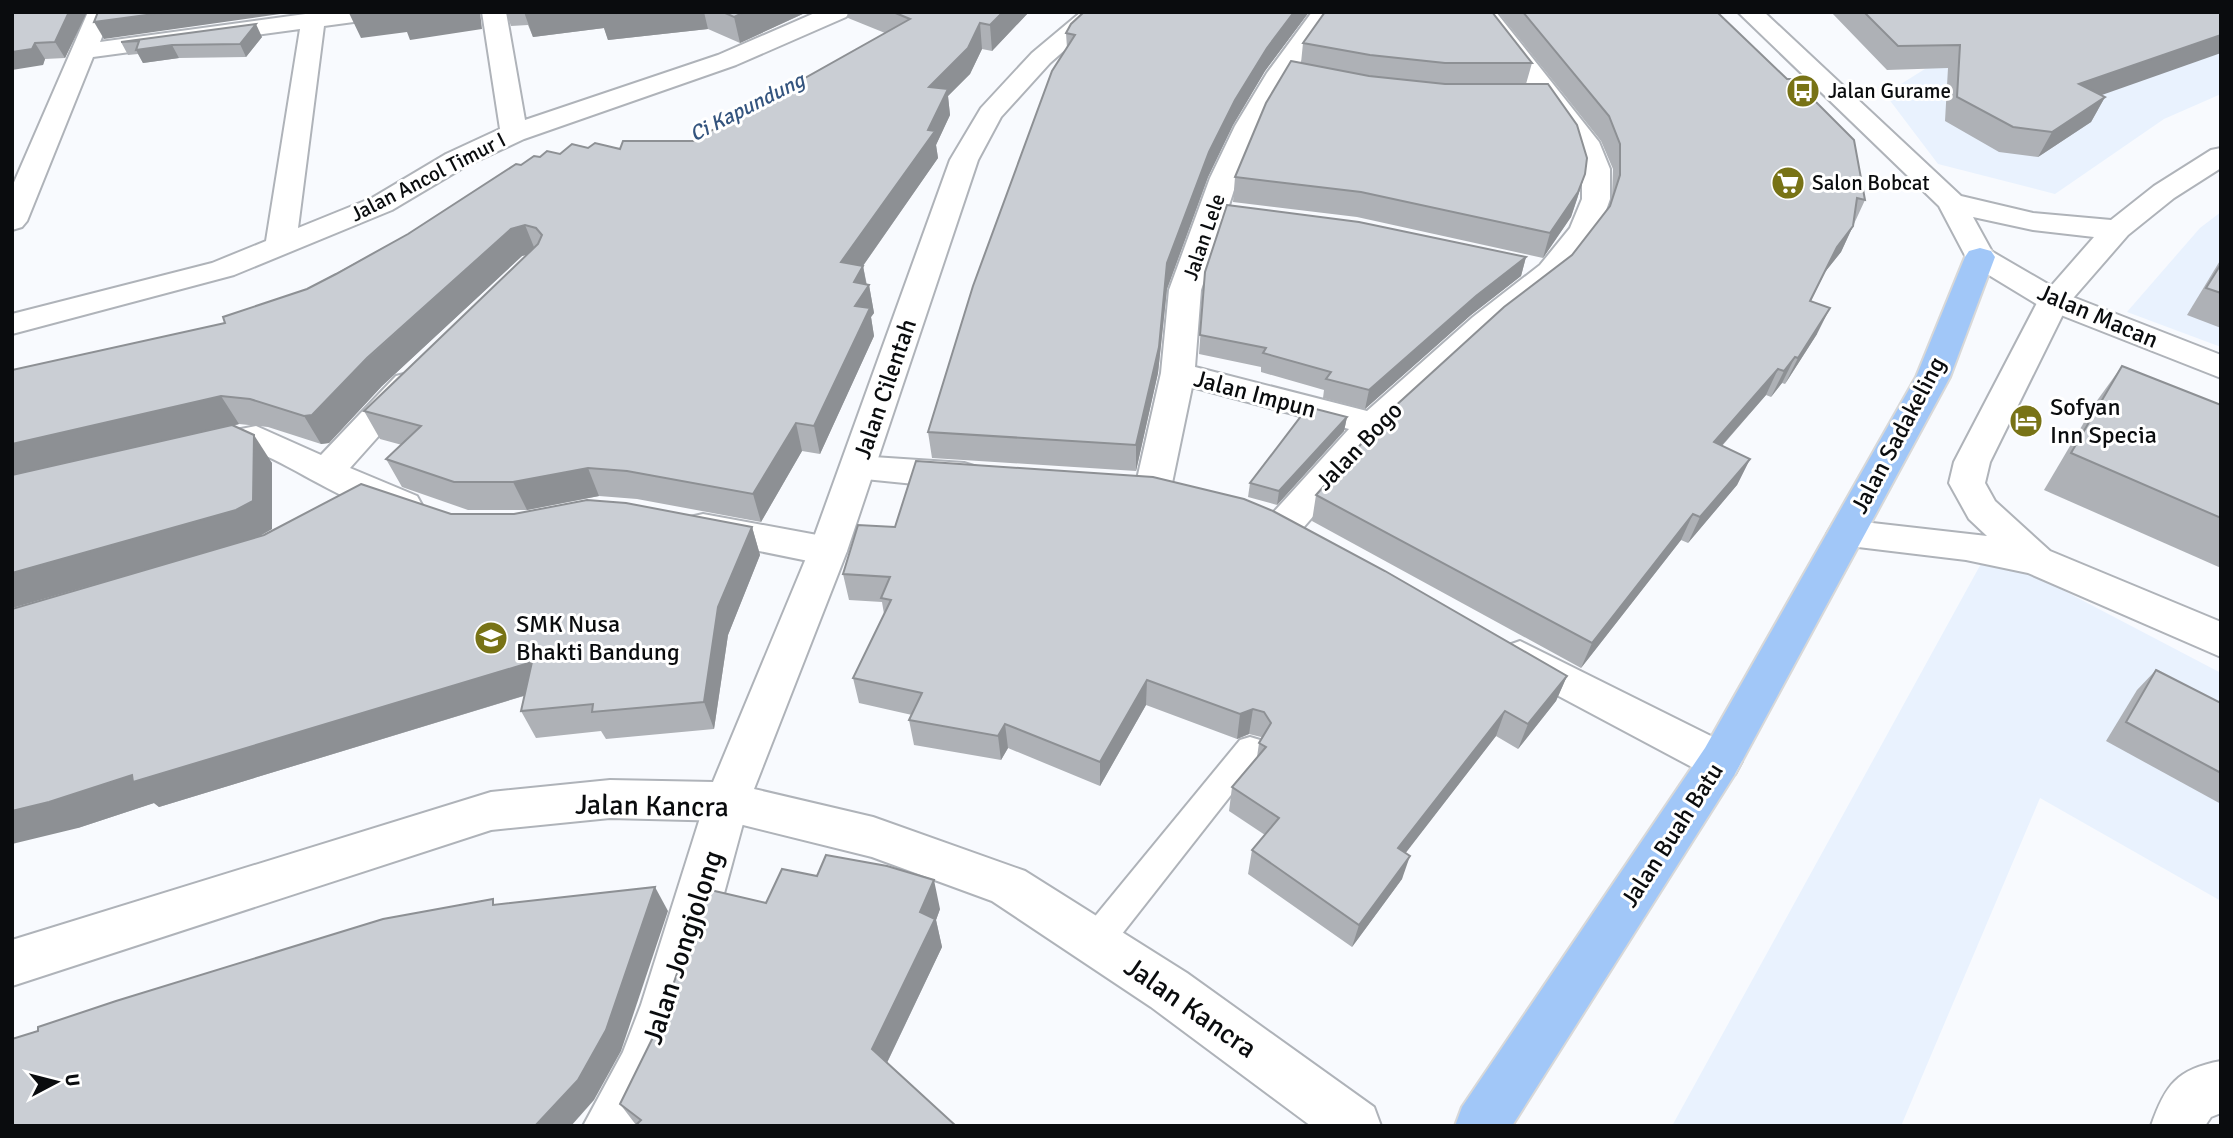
<svg xmlns="http://www.w3.org/2000/svg" width="2233" height="1138" font-family="Signika,sans-serif">
<rect width="100%" height="100%" fill="#f8fafe"/>
<g fill="#e9f2fe">
<polygon points="2221,12 2221,94 2164,119 2055,194 1938,164 1885,94 1968,42"/>
<polygon points="2221,212 2221,347 2127,312 2200,228"/>
<polygon points="1988,551 2221,673 2221,901 2040,798 1901,1126 1672,1126"/>
</g>
<g fill="none" stroke-linecap="round" stroke-linejoin="round">
<defs>
<polygon id="lane" points="1250,737 1260,740 1265,749 1260,758 1107,953 1095,957 1083,953 1079,942 1083,931 1240,740"/>
<g id="street">
<polygon points="88,12 112,12 100,42 320,12 388,12 384,17 376,19 324,26 298,228 372,198 446,154 500,129 482,12 506,12 525,120 718,55 817,12 850,12 846,17 736,65 524,139 466,166 392,210 234,275 12,334 12,314 212,263 266,241 300,29 93,57 27,221 22,227 12,230 12,187"/>
<polygon points="1312,12 1336,12 1292,74 1261,126 1238,178 1201,290 1195,367 1367,411 1473,317 1540,265 1570,228 1582,199 1582,169 1572,143 1471,12 1496,12 1599,142 1610,169 1610,199 1599,230 1562,279 1495,331 1385,433 1297,535 1284,538 1271,535 1265,525 1271,515 1349,429 1192,387 1171,488 1166,497 1153,501 1140,497 1135,488 1161,373 1169,290 1210,178 1235,126 1267,73"/>
<polygon points="1980,248 1991,251 2065,294 2221,355 2221,378 2043,308 1969,263 1965,257 1969,251"/>
<path d="M 408,373 L 420,376 L 425,384 L 350,468 L 417,496 L 422,505 L 417,514 C 376,526 295,465 254,451 C 233,445 212,463 191,457 L 185,448 L 191,439 L 256,426 L 321,455 L 396,376 Z"/>
<polygon points="858,456 964,463 977,467 982,476 977,485 964,489 845,477 840,468 845,459"/>
<polygon points="703,514 828,537 841,541 847,551 841,561 828,565 690,537 684,527 690,517"/>
<polygon points="1520,641 1735,748 1742,761 1735,774 1720,779 1705,774 1506,668 1500,657 1506,646"/>
<path d="M 727,783 L 743,788 L 749,802 C 718,911 694,1026 638,1126 L 583,1126 L 623,1052 L 641,1005 L 705,802 L 711,788 Z"/>
<path d="M 2221,1061 L 2221,1113 L 2211,1117 L 2205,1126 L 2151,1126 C 2165,1085 2177,1069 2221,1061 Z"/>
</g>
<g id="secondary">
<polygon points="1081,12 1108,12 1050,63 1001,117 978,160 847,551 754,789 873,817 1025,871 1187,973 1374,1107 1381,1126 1311,1126 1151,1007 992,901 872,857 727,821 610,818 491,830 12,986 12,940 491,792 610,780 713,782 809,551 950,160 981,108 1032,53"/>
<polygon points="1738,12 1764,12 1961,196 2033,213 2111,220 2154,186 2211,150 2221,148 2221,168 2174,198 2128,235 2068,304 1990,462 1985,483 1995,501 2050,551 2221,622 2221,657 2028,573 1966,560 1833,544 1827,534 1833,524 1846,520 1987,536 1969,519 1949,483 1954,462 2038,301 2094,237 2033,230 1973,217 1995,257 1991,263 1980,266 1969,263 1939,206"/>
</g>
<polygon id="primary" points="1980,248 1991,251 1995,257 1950,377 1735,774 1512,1126 1455,1126 1462,1107 1705,748 1916,377 1965,257 1969,251"/>
</defs>
<use href="#lane" stroke="#afb3b9" stroke-width="4"/>
<use href="#street" stroke="#afb3b9" stroke-width="4"/>
<use href="#secondary" stroke="#afb3b9" stroke-width="4"/>
<use href="#primary" stroke="#d8d8d8" stroke-width="4"/>
<use href="#lane" fill="#fff" fill-rule="evenodd"/>
<use href="#street" fill="#fff" fill-rule="evenodd"/>
<use href="#secondary" fill="#fff" fill-rule="evenodd"/>
<use href="#primary" fill="#a1c7f8" fill-rule="evenodd"/>
</g>
<g fill="#aeb1b6">
<polygon points="12,12 87,12 65,58 45,59 43,65"/>
<polygon points="506,12 807,12 740,43 708,29 608,40 604,28 533,37 528,25 511,26"/>
<polygon points="847,12 1029,12 992,51 982,49 970,74 948,96 950,115 936,145 938,158 863,266 867,285 869,285 874,313 871,317 874,336 820,454 802,451 761,522 637,499 599,496 527,510 468,510 402,487 386,459 402,445 380,439 364,411 526,255 522,256 382,386 329,443 321,444 268,427 239,424 234,426 272,463 272,529 258,537 451,514 752,527 760,555 728,635 714,729 606,739 601,731 536,738 521,711 524,696 159,807 154,803 78,828 180,559 12,608 12,370 225,323 307,289 408,234 521,165 540,157 588,148 620,149 693,141 885,33 848,18"/>
<polygon points="1084,12 1309,12 1265,71 1233,125 1208,177 1167,289 1158,373 1136,471 932,458 928,432 1067,48 1066,33"/>
<polygon points="1498,12 1717,12 1865,200 1841,252 1825,272 1811,301 1817,334 1785,384 1782,383 1771,397 1766,395 1722,446 1750,459 1737,485 1688,543 1681,540 1581,668 1312,521 1316,495 1572,255 1610,206 1612,197 1613,169 1601,141"/>
<polygon points="1831,12 2221,12 2101,95 2105,97 2091,122 2038,157 1999,152 1945,121 1948,68 1887,70"/>
<polygon points="262,37 246,57 179,58 143,63 138,54 128,55 121,42"/>
<polygon points="1303,43 1532,63 1526,84 1585,174 1577,199 1571,217 1543,258 1357,217 1233,202 1235,177 1301,63"/>
<polygon points="1526,257 1521,276 1471,315 1365,409 1323,398 1324,390 1261,372 1261,367 1199,354 1205,272"/>
<polygon points="2221,259 2221,328 2187,315"/>
<polygon points="2122,366 2221,405 2221,568 2044,490 2096,402"/>
<polygon points="1347,417 1344,431 1277,505 1248,497 1250,483"/>
<polygon points="858,525 1567,676 1556,701 1518,749 1496,736 1405,853 1402,879 1352,947 1248,874 1252,850 1265,835 1229,811 1232,787 1257,757 1259,743 1262,739 1261,737 1249,734 1237,739 1146,705 1100,786 1008,748 1001,760 914,745 909,720 912,715 859,703 853,678 884,614 882,602 849,600 843,574"/>
<polygon points="2156,670 2221,703 2221,804 2106,741 2137,690"/>
<polygon points="766,903 940,909 936,920 942,947 887,1063 636,1125 620,1104"/>
</g>
<g fill="#8d9094">
<polygon points="69,12 87,12 65,58 55,42"/>
<polygon points="169,12 294,12 104,39 94,22"/>
<polygon points="354,12 480,12 482,29 410,40 407,32 361,38 349,13"/>
<polygon points="524,12 704,12 708,29 608,40 604,28 533,37"/>
<polygon points="745,12 807,12 740,43 734,17"/>
<polygon points="1003,12 1029,12 992,51 990,25"/>
<polygon points="1294,12 1309,12 1265,71 1233,125 1208,177 1167,289 1158,373 1136,471 1136,445 1167,263 1209,152 1235,100 1267,48"/>
<polygon points="980,23 982,49 970,74 948,96 950,115 936,145 938,158 846,290 841,262 928,130 929,87"/>
<polygon points="256,24 262,37 246,57 240,44"/>
<polygon points="2221,35 2221,53 2065,108 2079,84"/>
<polygon points="35,43 45,59 43,65 12,70 12,52"/>
<polygon points="172,45 179,58 143,63 136,50"/>
<polygon points="2105,97 2091,122 2038,157 2052,132"/>
<polygon points="1585,174 1577,199 1571,217 1543,258 1550,233"/>
<polygon points="525,225 536,252 522,256 382,386 329,443 321,444 304,416 511,229"/>
<polygon points="1853,226 1841,252 1825,272 1837,247"/>
<polygon points="1526,257 1521,276 1471,315 1365,409 1369,390 1476,296"/>
<polygon points="863,266 867,288 869,285 874,313 871,317 874,336 820,454 814,426 855,306 854,282"/>
<polygon points="1830,308 1817,334 1785,384 1798,358"/>
<polygon points="1795,357 1782,383 1771,397 1784,371"/>
<polygon points="1778,369 1766,395 1702,468 1714,442"/>
<polygon points="221,396 239,424 12,478 12,444"/>
<polygon points="1347,417 1344,431 1277,505 1279,491"/>
<polygon points="796,423 802,451 761,522 753,494"/>
<polygon points="254,435 272,463 272,529 256,538 12,608 12,573"/>
<polygon points="1750,459 1737,485 1688,543 1700,517"/>
<polygon points="588,468 599,496 527,510 513,482"/>
<polygon points="1693,514 1681,540 1581,668 1592,643"/>
<polygon points="752,527 760,555 728,635 714,729 704,702 718,607"/>
<polygon points="532,662 546,689 159,807 154,803 78,828 12,844 12,811 132,775"/>
<polygon points="1567,676 1556,701 1518,749 1528,724"/>
<polygon points="1147,680 1146,705 1100,786 1100,762"/>
<polygon points="1253,709 1249,734 1237,739 1240,714"/>
<polygon points="1505,711 1496,736 1391,872 1398,848"/>
<polygon points="1005,724 1008,748 1001,760 998,736"/>
<polygon points="1410,856 1402,879 1352,947 1359,925"/>
<polygon points="934,880 940,909 936,920 942,947 881,1075 872,1049 920,912"/>
<polygon points="655,887 668,911 621,1051 594,1100 571,1126 535,1126"/>
</g>
<g fill="#caced4" stroke="#8d9094" stroke-width="2">
<polygon points="12,12 69,12 55,42 35,43 32,49 12,52"/>
<polygon points="98,12 169,12 94,22"/>
<polygon points="600,12 624,12 600,15"/>
<polygon points="723,12 745,12 734,17"/>
<polygon points="893,12 1003,12 990,25 980,23 968,48 929,87 948,89 928,130 935,131 841,262 863,266 854,282 869,285 855,306 870,308 814,426 796,423 753,494 627,471 588,468 513,482 454,482 386,459 421,426 364,411 538,244 542,235 536,228 525,225 511,229 367,358 312,415 304,416 250,399 221,396 12,444 12,370 225,323 223,317 307,289 336,274 408,234 516,164 521,165 534,156 540,157 547,151 560,154 572,144 588,148 595,143 620,149 623,141 693,141 910,19"/>
<polygon points="1084,12 1294,12 1267,48 1235,100 1209,152 1167,263 1159,347 1136,445 928,432 973,286 1052,71 1075,35 1066,33 1071,24"/>
<polygon points="1325,12 1492,12 1532,63 1445,63 1370,55 1303,43"/>
<polygon points="1523,12 1717,12 1787,79 1793,79 1854,140 1865,200 1857,198 1853,226 1837,247 1810,301 1830,308 1798,358 1795,357 1784,371 1778,369 1714,442 1750,459 1700,517 1693,514 1592,643 1316,495 1392,409 1504,307 1572,255 1610,206 1620,175 1620,144 1609,116"/>
<polygon points="1864,12 2221,12 2221,35 2079,84 2105,97 2052,132 2013,127 1957,97 1960,45 1898,46"/>
<polygon points="256,24 240,44 172,45 136,50 139,41 121,42"/>
<polygon points="1291,61 1369,76 1445,84 1548,84 1577,125 1587,158 1585,174 1578,192 1550,233 1361,192 1235,177 1266,103"/>
<polygon points="1227,205 1359,222 1526,257 1476,296 1369,390 1326,379 1331,372 1263,353 1266,348 1200,335 1205,272"/>
<polygon points="2221,264 2221,293 2206,288"/>
<polygon points="2122,366 2221,405 2221,518 2071,453"/>
<polygon points="1308,407 1347,417 1279,491 1250,483"/>
<polygon points="232,425 254,435 253,501 236,510 12,573 12,475"/>
<polygon points="916,461 1153,477 1244,499 1273,511 1385,571 1567,676 1528,724 1505,711 1398,848 1410,856 1359,925 1252,850 1279,818 1232,787 1266,747 1259,743 1271,723 1264,712 1253,709 1240,714 1147,680 1100,762 1005,724 998,736 909,720 922,693 853,678 891,600 881,598 890,577 843,574 858,525 895,527"/>
<polygon points="361,484 451,514 514,514 587,500 626,503 752,527 718,607 704,702 592,712 593,704 521,711 532,662 133,782 132,775 49,802 12,811 12,609 264,535"/>
<polygon points="2156,670 2221,703 2221,773 2126,722"/>
<polygon points="826,855 887,866 934,880 920,912 935,919 872,1049 956,1126 635,1126 641,1120 620,1104 660,1023 706,889 766,903 782,869 817,876"/>
<polygon points="655,887 606,1030 578,1080 535,1126 12,1126 12,1039 38,1031 38,1027 116,1001 383,919 493,899 493,905"/>
</g>
<defs>
<symbol id="bus-disc" viewBox="-11 -11 22 22"><circle r="9.5" fill="#787316" stroke="#fff"/><path d="M-5-6H5V4H4V6H2V4H-2V6H-4V4H-5ZM-3.5-4V0h7V-4ZM-3.5 1.2v1.5H-2V1.2ZM2 1.2v1.5H3.5V1.2Z" fill="#fff"/></symbol>
<symbol id="supermarket-disc" viewBox="-11 -11 22 22"><circle r="9.5" fill="#787316" stroke="#fff"/><path d="M-6-5.5h2.5l.6 2H6L4.5 2H-2.5L-4.4-4H-6ZM-1.5 3.2a1.3 1.3 0 1 0 .1 0ZM3 3.2a1.3 1.3 0 1 0 .1 0Z" fill="#fff"/></symbol>
<symbol id="hotel-disc" viewBox="-11 -11 22 22"><circle r="9.5" fill="#787316" stroke="#fff"/><path d="M-6-4.5h1.5V1H6V5H4.5V3h-9V5H-6ZM-4 0a1.8 1.8 0 1 1 3.6 0ZM.5 0V-2.5h3Q6-2.5 6 0Z" fill="#fff"/></symbol>
<symbol id="school-disc" viewBox="-11 -11 22 22"><circle r="9.5" fill="#787316" stroke="#fff"/><path d="M0-5L7-2L0 1L-7-2ZM-4 1L0 2.5L4 1V4Q0 6-4 4Z" fill="#fff"/></symbol>
</defs>
<g fill-rule="evenodd">
<use href="#bus-disc" x="1784" y="72" width="38" height="38"/>
<use href="#supermarket-disc" x="1769" y="164" width="38" height="38"/>
<use href="#hotel-disc" x="2007" y="402" width="38" height="38"/>
<use href="#school-disc" x="472" y="619" width="38" height="38"/>
</g>
<g text-anchor="middle" stroke-width="6" stroke-linejoin="round" paint-order="stroke">
<g font-size="21" fill="#0a0c0e" stroke="#fff" text-anchor="start">
<text x="1828" y="98">Jalan Gurame</text>
<text x="1812" y="190">Salon Bobcat</text>
</g>
<g font-size="21" font-style="italic" fill="#34547e" stroke="#fff">
<text transform="translate(747 107) rotate(-27)" y="7">Ci Kapundung</text>
</g>
<g font-size="21" fill="#0a0c0e" stroke="#fff">
<text transform="translate(428 177) rotate(-27)" y="7">Jalan Ancol Timur I</text>
<text transform="translate(1204 237) rotate(-71)" y="7">Jalan Lele</text>
</g>
<g font-size="24" fill="#0a0c0e" stroke="#fff">
<text transform="translate(2098 316) rotate(23)" y="8">Jalan Macan</text>
<text transform="translate(885 389) rotate(-71)" y="8">Jalan Cilentah</text>
<text transform="translate(1255 394) rotate(15)" y="8">Jalan Impun</text>
<text transform="translate(1898 435) rotate(-62)" y="8">Jalan Sadakeling</text>
<text transform="translate(1359 446) rotate(-46)" y="8">Jalan Bogo</text>
<text transform="translate(1672 835) rotate(-57)" y="8">Jalan Buah Batu</text>
</g>
<g font-size="24" fill="#0a0c0e" stroke="#fff" text-anchor="start">
<text x="2050" y="415">Sofyan<tspan x="2050" dy="28">Inn Specia</tspan></text>
<text x="516" y="632">SMK Nusa<tspan x="516" dy="28">Bhakti Bandung</tspan></text>
</g>
<g font-size="28" fill="#0a0c0e" stroke="#fff">
<text transform="translate(652 805) rotate(1)" y="10">Jalan Kancra</text>
<text transform="translate(682 947) rotate(-72)" y="10">Jalan Jongjolong</text>
<text transform="translate(1191 1007) rotate(35)" y="10">Jalan Kancra</text>
</g>
</g>
<rect width="2233" height="1138" fill="none" stroke="#0a0c0e" stroke-width="28"/>
<g transform="translate(56 1082) rotate(83)" stroke="#ffffff" stroke-width="5" paint-order="stroke">
<path d="M0-5L12 26L0 18L-12 26Z" fill="#0a0c0e"/>
<text y="-10" font-size="19" font-weight="bold" text-anchor="middle" fill="#0a0c0e">U</text>
</g>
</svg>
